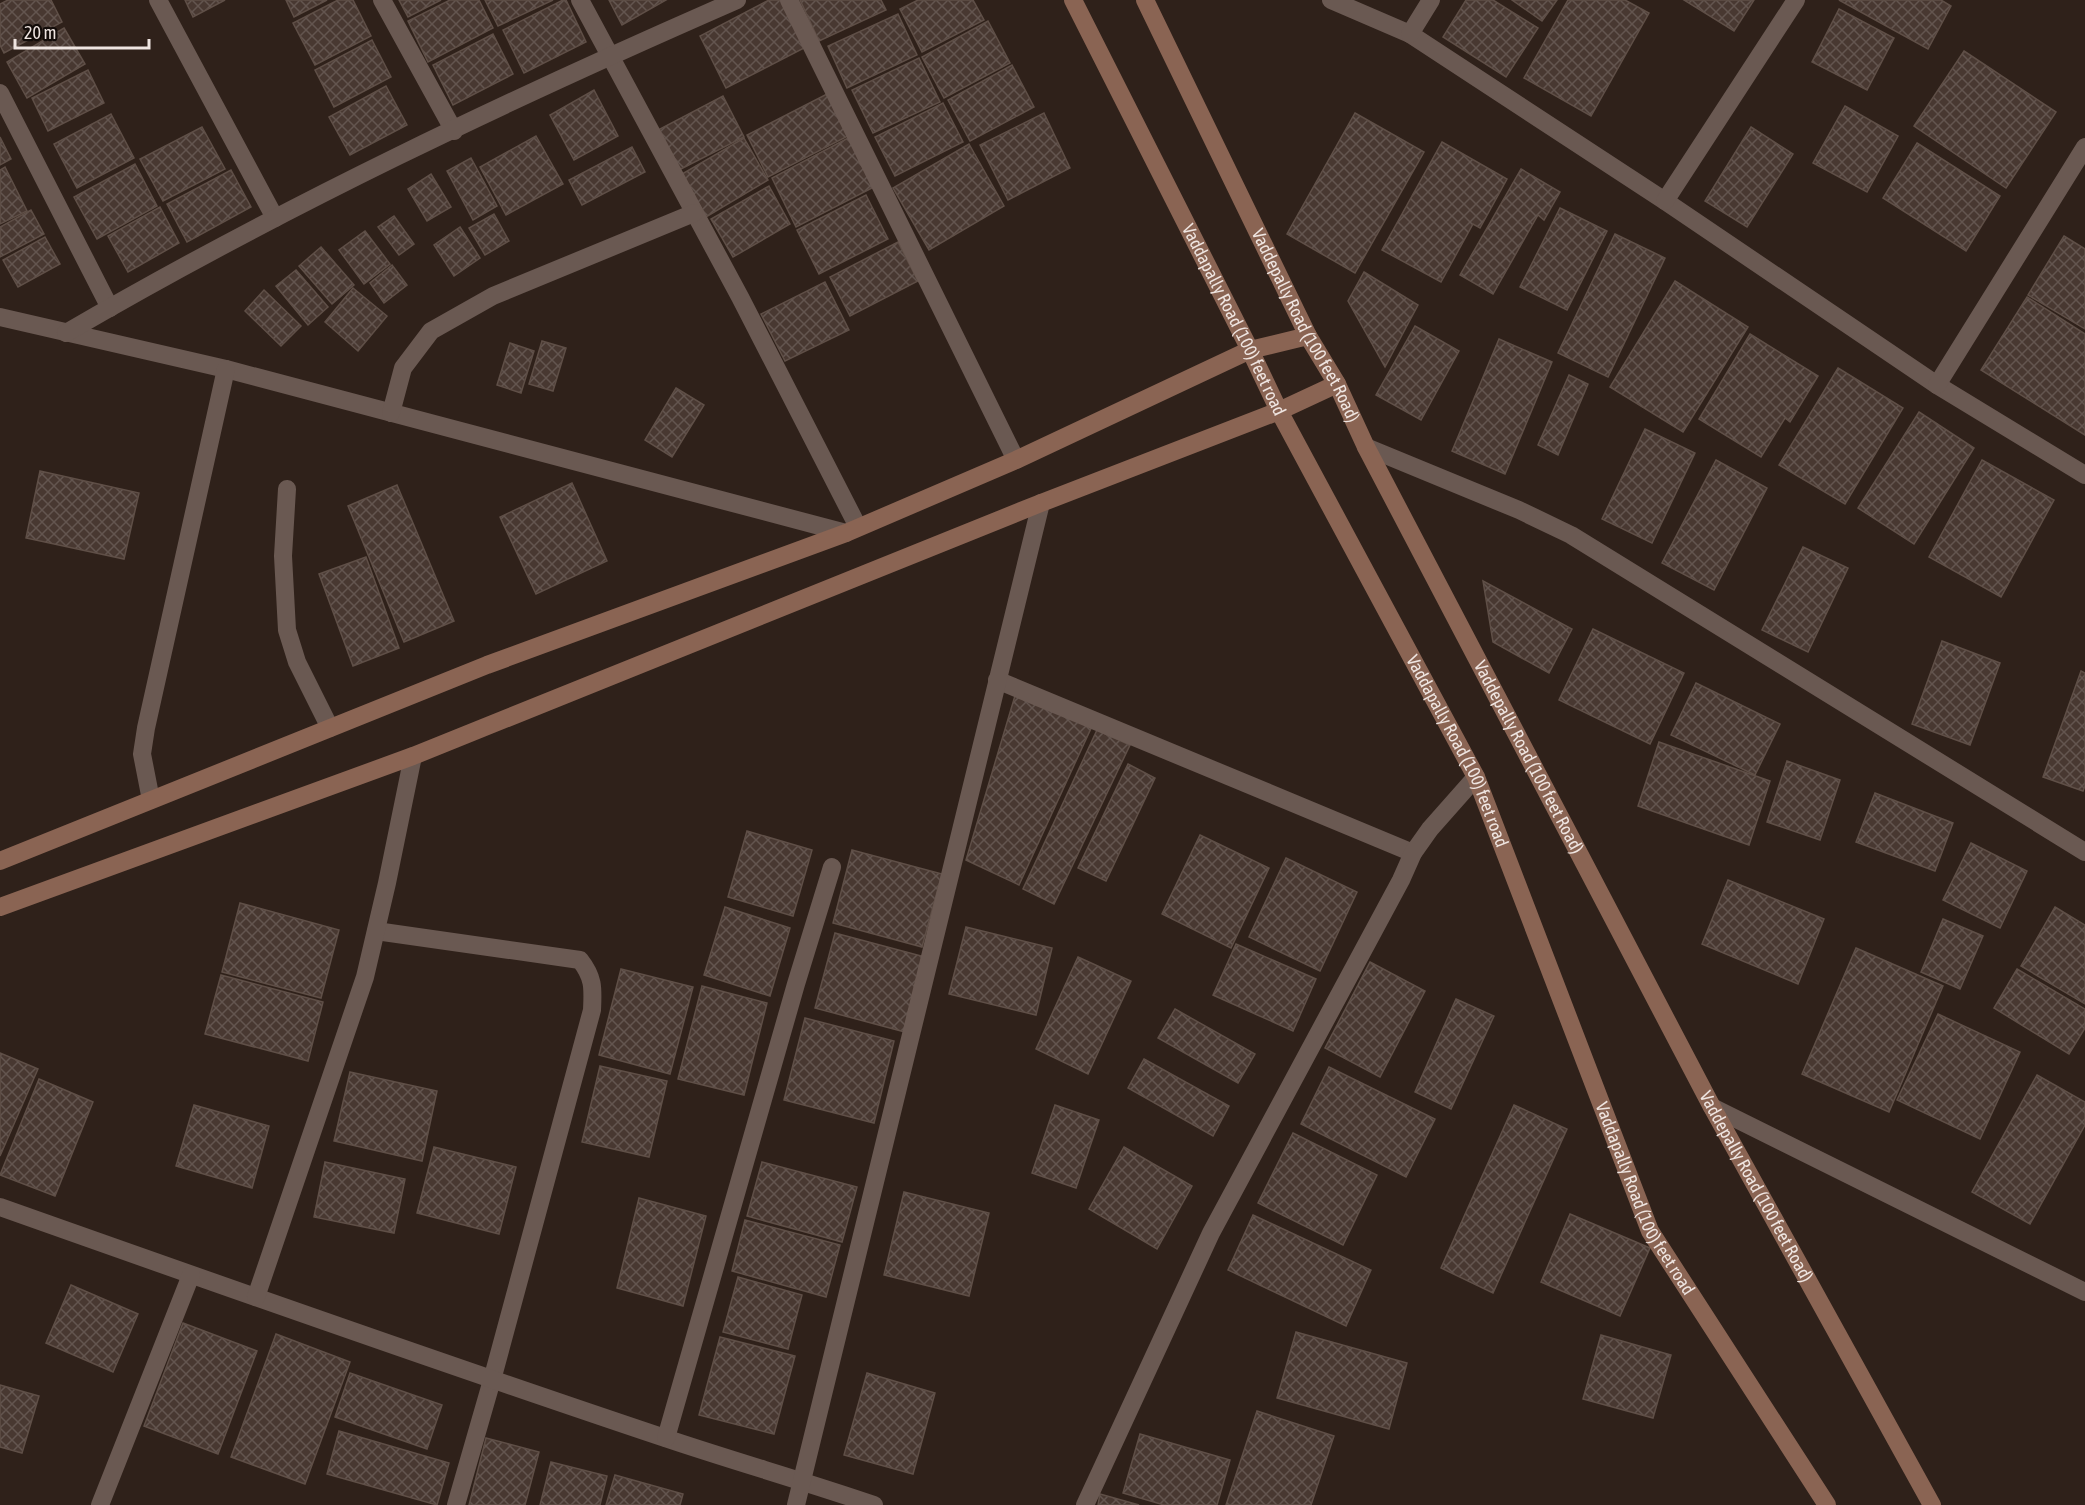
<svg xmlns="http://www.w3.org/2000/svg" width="2085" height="1505" font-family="'Asap Condensed',sans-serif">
<defs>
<pattern id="building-cross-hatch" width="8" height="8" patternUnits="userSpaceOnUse" patternTransform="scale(1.5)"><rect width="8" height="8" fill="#483831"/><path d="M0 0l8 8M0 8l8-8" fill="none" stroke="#63554f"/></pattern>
</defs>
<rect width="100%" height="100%" fill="#2f211a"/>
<g fill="url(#building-cross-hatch)" stroke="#5f4f47" stroke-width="1.5">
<polygon points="8,0 51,0 62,22 4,53 0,45 0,4"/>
<polygon points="185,0 225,0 193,17"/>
<polygon points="286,0 327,0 294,17"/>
<polygon points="338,0 353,0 371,36 315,65 293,23"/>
<polygon points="399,0 441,0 408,17"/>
<polygon points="450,0 479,0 493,28 428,62 408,21"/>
<polygon points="485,0 553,0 498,26"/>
<polygon points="563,0 566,0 586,42 524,73 503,30"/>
<polygon points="609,0 666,0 622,25"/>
<polygon points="769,0 784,0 808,46 726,88 700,36"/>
<polygon points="800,0 881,0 886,10 819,41"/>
<polygon points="918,0 973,0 984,20 922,52 900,9"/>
<polygon points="1466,0 1493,0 1538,28 1506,77 1443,37"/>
<polygon points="1512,0 1557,0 1542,21"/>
<polygon points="1568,0 1625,0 1649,13 1591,116 1524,78"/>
<polygon points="1684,0 1754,0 1734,31"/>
<polygon points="1839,0 1941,0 1951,6 1928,49"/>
<polygon points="1839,9 1894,38 1867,90 1812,62"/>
<polygon points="898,14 917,55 847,88 828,46"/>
<polygon points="988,21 1010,63 944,98 922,57"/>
<polygon points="64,28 85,64 27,98 7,62"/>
<polygon points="493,34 513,74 453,105 433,65"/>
<polygon points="372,40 391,77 334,107 315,70"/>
<polygon points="1964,51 2056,112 2006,188 1914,126"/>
<polygon points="919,58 940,102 873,133 852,90"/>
<polygon points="1012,65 1034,107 970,141 948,100"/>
<polygon points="88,70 104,103 48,131 32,98"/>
<polygon points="386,86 407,125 350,155 329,117"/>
<polygon points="594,90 618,136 574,160 550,115"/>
<polygon points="827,94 848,136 768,177 747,135"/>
<polygon points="723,96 744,137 679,170 658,130"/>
<polygon points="943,103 963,142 895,176 875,137"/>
<polygon points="1845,106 1898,136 1867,192 1813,163"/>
<polygon points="1044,113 1070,168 1008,200 980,145"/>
<polygon points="1355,113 1424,152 1355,273 1287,234"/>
<polygon points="111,114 134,158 77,188 54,144"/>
<polygon points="202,127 225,169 163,201 140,159"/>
<polygon points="1751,127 1793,154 1747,227 1705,201"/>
<polygon points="536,136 563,184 506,215 480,167"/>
<polygon points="0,137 11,159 0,165"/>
<polygon points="850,137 876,186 796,227 772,178"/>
<polygon points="744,138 768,180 706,217 682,174"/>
<polygon points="1442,142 1507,179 1480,228 1473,224 1441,282 1382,250"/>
<polygon points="1917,143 2000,196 1966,251 1883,198"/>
<polygon points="969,144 1004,206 929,250 893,188"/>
<polygon points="632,147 645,172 582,205 569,180"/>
<polygon points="471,158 497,206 473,220 447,171"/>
<polygon points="135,164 157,206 97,239 74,197"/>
<polygon points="5,167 27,211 0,224 0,170"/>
<polygon points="1521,169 1560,192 1544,220 1538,215 1493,294 1460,275"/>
<polygon points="231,170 251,207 187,242 167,204"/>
<polygon points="431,174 451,207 427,221 408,189"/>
<polygon points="769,186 790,224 733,257 711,219"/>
<polygon points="866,195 888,239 819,274 797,230"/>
<polygon points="160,207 179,243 128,272 108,236"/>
<polygon points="1560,208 1607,231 1567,310 1520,287"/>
<polygon points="31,210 44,234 0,257 0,227"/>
<polygon points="494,214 509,241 485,255 469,228"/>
<polygon points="394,216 414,244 399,255 378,227"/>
<polygon points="460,227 480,258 454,276 434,245"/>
<polygon points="365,231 390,264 364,284 339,250"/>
<polygon points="1615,234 1665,258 1608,377 1558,353"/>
<polygon points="2064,236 2085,249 2085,329 2028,295"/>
<polygon points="45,237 60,264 18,287 3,260"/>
<polygon points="898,242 918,281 850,316 830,277"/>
<polygon points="321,247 354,285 332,304 299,266"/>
<polygon points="392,265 407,285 384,303 370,283"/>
<polygon points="296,270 328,307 308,325 276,286"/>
<polygon points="1364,272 1418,305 1385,367 1348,301"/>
<polygon points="1675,281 1748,327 1683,432 1610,387"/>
<polygon points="825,282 849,330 785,361 761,314"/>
<polygon points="353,288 387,316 358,351 325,322"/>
<polygon points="264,290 301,326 281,346 245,311"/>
<polygon points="2027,297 2085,334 2085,435 1981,370"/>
<polygon points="1415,326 1459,351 1421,420 1376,395"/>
<polygon points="1750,334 1818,376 1790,422 1785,418 1761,457 1699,419"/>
<polygon points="1499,339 1552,362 1505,474 1452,451"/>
<polygon points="542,341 566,348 553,391 529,384"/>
<polygon points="510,343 534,351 521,393 497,385"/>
<polygon points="1838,368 1903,408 1845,504 1779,465"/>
<polygon points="1569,375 1588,384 1558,455 1538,445"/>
<polygon points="676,388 704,405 672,457 645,440"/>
<polygon points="1919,412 1974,448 1914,544 1858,508"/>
<polygon points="1645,429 1695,453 1652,543 1602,519"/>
<polygon points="1716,460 1767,488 1714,590 1662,563"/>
<polygon points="1982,460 2054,500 2001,597 1929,557"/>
<polygon points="40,471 139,493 124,559 26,538"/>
<polygon points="572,483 607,561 536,594 500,517"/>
<polygon points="397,485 454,621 404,642 348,506"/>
<polygon points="1803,547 1848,568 1808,652 1762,630"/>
<polygon points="366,557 399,648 353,666 319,574"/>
<polygon points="1483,581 1572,629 1549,673 1493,642"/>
<polygon points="1593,629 1684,673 1650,744 1559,700"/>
<polygon points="1942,641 2000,663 1970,745 1912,724"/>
<polygon points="2081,671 2085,673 2085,786 2083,791 2043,777"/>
<polygon points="1696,683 1780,724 1755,775 1671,735"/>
<polygon points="1017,689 1093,724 1019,885 966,860"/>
<polygon points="1097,730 1130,745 1054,904 1023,889"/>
<polygon points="1659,742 1770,781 1749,845 1638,806"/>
<polygon points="1787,761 1840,780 1820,840 1767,822"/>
<polygon points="1128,764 1155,778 1106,881 1078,868"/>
<polygon points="1875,793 1953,823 1935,871 1856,842"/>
<polygon points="747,831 812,850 793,916 728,897"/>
<polygon points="1200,835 1269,868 1231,948 1162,914"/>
<polygon points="1971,843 2027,871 2000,928 1943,900"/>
<polygon points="852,850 942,874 922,947 833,923"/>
<polygon points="1286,858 1357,892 1320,971 1249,937"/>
<polygon points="1728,880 1824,919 1798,984 1702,944"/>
<polygon points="240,903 339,930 321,998 222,972"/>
<polygon points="725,907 790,928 770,996 704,975"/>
<polygon points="2055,907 2085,925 2085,1004 2021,966"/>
<polygon points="1943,919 1983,936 1960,989 1921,972"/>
<polygon points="966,927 1052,948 1036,1015 949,994"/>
<polygon points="835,933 925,957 905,1032 815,1008"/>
<polygon points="1236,944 1316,979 1293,1031 1213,995"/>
<polygon points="1856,948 1943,986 1889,1112 1802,1074"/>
<polygon points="1078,957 1131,981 1088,1074 1036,1049"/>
<polygon points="1370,962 1425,991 1380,1077 1325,1048"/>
<polygon points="621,969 693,987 670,1074 599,1055"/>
<polygon points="2017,969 2085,1009 2085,1028 2069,1054 1994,1008"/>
<polygon points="221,975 323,1002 308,1061 205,1034"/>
<polygon points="702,986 767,1003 744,1095 678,1079"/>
<polygon points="1456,999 1494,1016 1451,1109 1415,1092"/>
<polygon points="1175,1009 1255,1054 1238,1083 1158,1038"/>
<polygon points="1938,1014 2020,1052 1980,1139 1897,1100"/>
<polygon points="805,1018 894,1041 874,1123 784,1100"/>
<polygon points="0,1053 38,1069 0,1156"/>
<polygon points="1144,1059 1229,1106 1213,1136 1128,1088"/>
<polygon points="600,1066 667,1081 649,1157 582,1142"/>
<polygon points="1329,1067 1435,1119 1406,1177 1301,1124"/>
<polygon points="350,1072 437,1091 422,1161 334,1141"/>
<polygon points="2037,1075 2085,1102 2085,1125 2030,1224 1972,1192"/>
<polygon points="39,1079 93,1102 55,1196 0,1175"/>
<polygon points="194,1105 269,1126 252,1188 176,1166"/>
<polygon points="1055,1105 1099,1120 1076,1188 1032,1173"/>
<polygon points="1514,1105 1567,1129 1493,1293 1441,1268"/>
<polygon points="1293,1133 1377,1175 1343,1245 1258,1203"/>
<polygon points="434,1147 516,1167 499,1234 417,1213"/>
<polygon points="1124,1147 1192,1186 1157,1249 1089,1209"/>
<polygon points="325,1162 405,1179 394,1233 314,1217"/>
<polygon points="762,1162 857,1187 842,1242 747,1216"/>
<polygon points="904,1192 989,1213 969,1296 884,1275"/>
<polygon points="639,1198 706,1216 683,1306 617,1288"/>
<polygon points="1570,1214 1650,1248 1620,1316 1541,1282"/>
<polygon points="1253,1215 1371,1270 1346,1326 1228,1270"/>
<polygon points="745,1220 840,1245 826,1297 732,1271"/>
<polygon points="738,1277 802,1295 788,1349 723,1332"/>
<polygon points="71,1285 138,1314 113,1372 46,1343"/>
<polygon points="183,1323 257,1351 218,1454 144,1426"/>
<polygon points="1296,1332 1407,1363 1389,1429 1277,1398"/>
<polygon points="276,1334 350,1362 305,1484 231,1457"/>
<polygon points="1601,1335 1671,1355 1653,1418 1583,1399"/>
<polygon points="720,1337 795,1356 774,1434 699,1415"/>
<polygon points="350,1373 442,1405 427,1449 335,1417"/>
<polygon points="867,1373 935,1393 913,1474 844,1455"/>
<polygon points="0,1385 39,1396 22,1453 0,1447"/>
<polygon points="1257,1411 1334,1436 1311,1505 1226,1505"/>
<polygon points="339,1431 449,1463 437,1505 327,1474"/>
<polygon points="1140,1434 1230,1460 1217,1505 1164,1505 1123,1493"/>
<polygon points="486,1438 539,1452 525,1505 469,1505"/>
<polygon points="551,1462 607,1476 600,1505 540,1505"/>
<polygon points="615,1475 683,1494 680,1505 606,1505"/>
<polygon points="1100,1494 1139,1505 1098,1505"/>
</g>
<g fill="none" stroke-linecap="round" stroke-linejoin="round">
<g stroke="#6a5952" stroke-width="18">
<polyline points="158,0 275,218"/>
<polyline points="382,0 454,131"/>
<polyline points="580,0 740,297 858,527"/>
<polyline points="789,0 1016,460"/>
<polyline points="1331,0 1410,34 1665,201 1937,385 2085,475"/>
<polyline points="1410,34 1431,0"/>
<polyline points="0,93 110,308"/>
<polyline points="1665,201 1796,0"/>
<polyline points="0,317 226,369 846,533"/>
<path d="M 66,333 C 282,207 508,100 737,0"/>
<polyline points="1937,385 2085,147"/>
<polyline points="391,413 403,368 431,331 493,296 694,213"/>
<polyline points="1366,447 1519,510 1571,535 2085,852"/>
<polyline points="287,489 283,556 287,630 297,662 330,728"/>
<polyline points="997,680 1413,853"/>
<polyline points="151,800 142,754 146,728 226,369"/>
<path d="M 376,931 L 580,960 C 594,978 593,988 592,1010 L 492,1380 L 456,1505"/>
<polyline points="1712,1107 2085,1292"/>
<path d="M 0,1207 C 220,1285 441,1363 662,1437 C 733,1461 804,1481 874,1505"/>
<polyline points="256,1297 365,977 387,883 413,756"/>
<polyline points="666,1438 796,984 832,867"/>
<polyline points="100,1505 191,1275"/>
<polyline points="796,1505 1041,503"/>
<polyline points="1085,1505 1211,1233 1401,880 1413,853 1430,829 1476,777"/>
</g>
<g stroke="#8a6453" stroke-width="18">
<path id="s1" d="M 1073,0 L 1250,350 L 1279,411 L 1476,777 L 1650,1231 L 1827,1505"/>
<path id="s2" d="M 1145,0 L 1308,336 L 1337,384 L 1366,447 L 1712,1107 L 1932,1505"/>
<polyline points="0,861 487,665 846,533 1016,460 1250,350 1308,336"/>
<polyline points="0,907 413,756 1041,503 1279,411 1337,384"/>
</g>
</g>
<g text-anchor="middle" stroke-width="6" stroke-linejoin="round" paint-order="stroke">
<g font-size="18" fill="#efe5e1" stroke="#130c09">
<text dy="6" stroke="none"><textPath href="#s1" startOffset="358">Vaddapally Road (100) feet road</textPath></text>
<text dy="6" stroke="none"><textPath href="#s2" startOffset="363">Vaddepally Road (100 feet Road)</textPath></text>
<text dy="6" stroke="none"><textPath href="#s1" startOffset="844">Vaddapally Road (100) feet road</textPath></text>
<text dy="6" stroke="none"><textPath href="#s2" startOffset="849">Vaddepally Road (100 feet Road)</textPath></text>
<text dy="6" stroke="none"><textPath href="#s2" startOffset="1335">Vaddepally Road (100 feet Road)</textPath></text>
<text dy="6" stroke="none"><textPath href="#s1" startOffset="1330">Vaddapally Road (100) feet road</textPath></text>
</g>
</g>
<path d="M15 39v9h134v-9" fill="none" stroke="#efe5e1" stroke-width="3"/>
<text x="24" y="39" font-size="18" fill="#efe5e1" stroke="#130c09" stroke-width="4.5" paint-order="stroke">20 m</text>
</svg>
